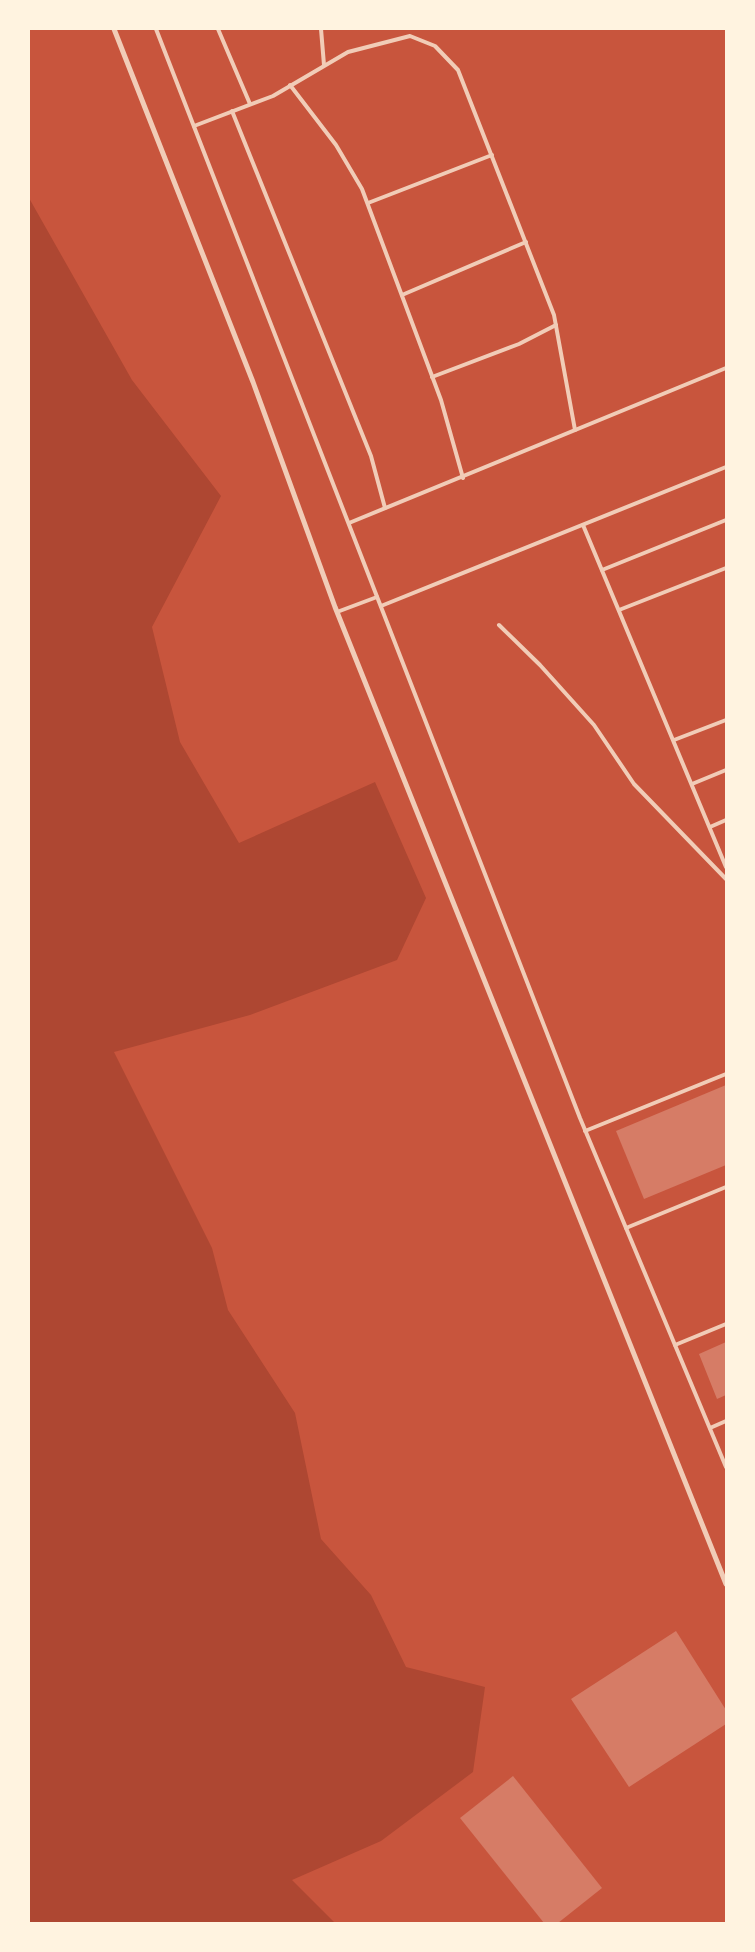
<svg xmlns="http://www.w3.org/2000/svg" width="755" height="1952" font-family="'DM Sans',sans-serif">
<rect width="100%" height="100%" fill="#c8553d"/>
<polygon fill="#ae4732" points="29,198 132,380 221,496 152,627 180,742 239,843 375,782 426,898 397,960 250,1015 114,1052 212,1248 228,1310 295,1413 321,1539 371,1595 406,1667 485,1687 473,1772 381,1841 292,1880 335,1923 29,1923"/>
<g fill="#d67c66">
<polygon points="726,1085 726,1165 644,1199 616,1131"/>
<polygon points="726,1342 726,1395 717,1399 699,1354"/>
<polygon points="676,1631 726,1710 726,1724 629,1787 571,1699"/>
<polygon points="513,1776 602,1888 558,1923 544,1923 460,1818"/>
</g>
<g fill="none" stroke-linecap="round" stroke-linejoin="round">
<g stroke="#f1ccb7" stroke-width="4">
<polyline points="156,29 580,1118 726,1467"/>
<polyline points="218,29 250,104"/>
<polyline points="321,29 324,65"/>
<polyline points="290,85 336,145 362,189 441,400 463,478"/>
<polyline points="232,111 371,456 385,508"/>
<polyline points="194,126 273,96 348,52 410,36 435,46 458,70 554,315 575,430"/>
<polyline points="368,203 492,155"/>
<polyline points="402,295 526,242"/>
<polyline points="432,377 519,344 556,325"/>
<polyline points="349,523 726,368"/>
<polyline points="583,525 726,867"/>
<polyline points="602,570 726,520"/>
<polyline points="381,606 726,467"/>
<polyline points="619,610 726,568"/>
<polyline points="337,612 377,597"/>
<polyline points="499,625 540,665 594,725 634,784 726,879"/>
<polyline points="674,740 726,720"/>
<polyline points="692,784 726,770"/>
<polyline points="710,827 726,820"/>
<polyline points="585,1131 726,1074"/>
<polyline points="626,1228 726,1187"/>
<polyline points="675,1345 726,1324"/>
<polyline points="710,1428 726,1421"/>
</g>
<polyline stroke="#f1ccb7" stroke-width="5" points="114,29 253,382 335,607 726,1584"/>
</g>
<rect width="755" height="1952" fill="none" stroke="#fff3e0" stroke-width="60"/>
</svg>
